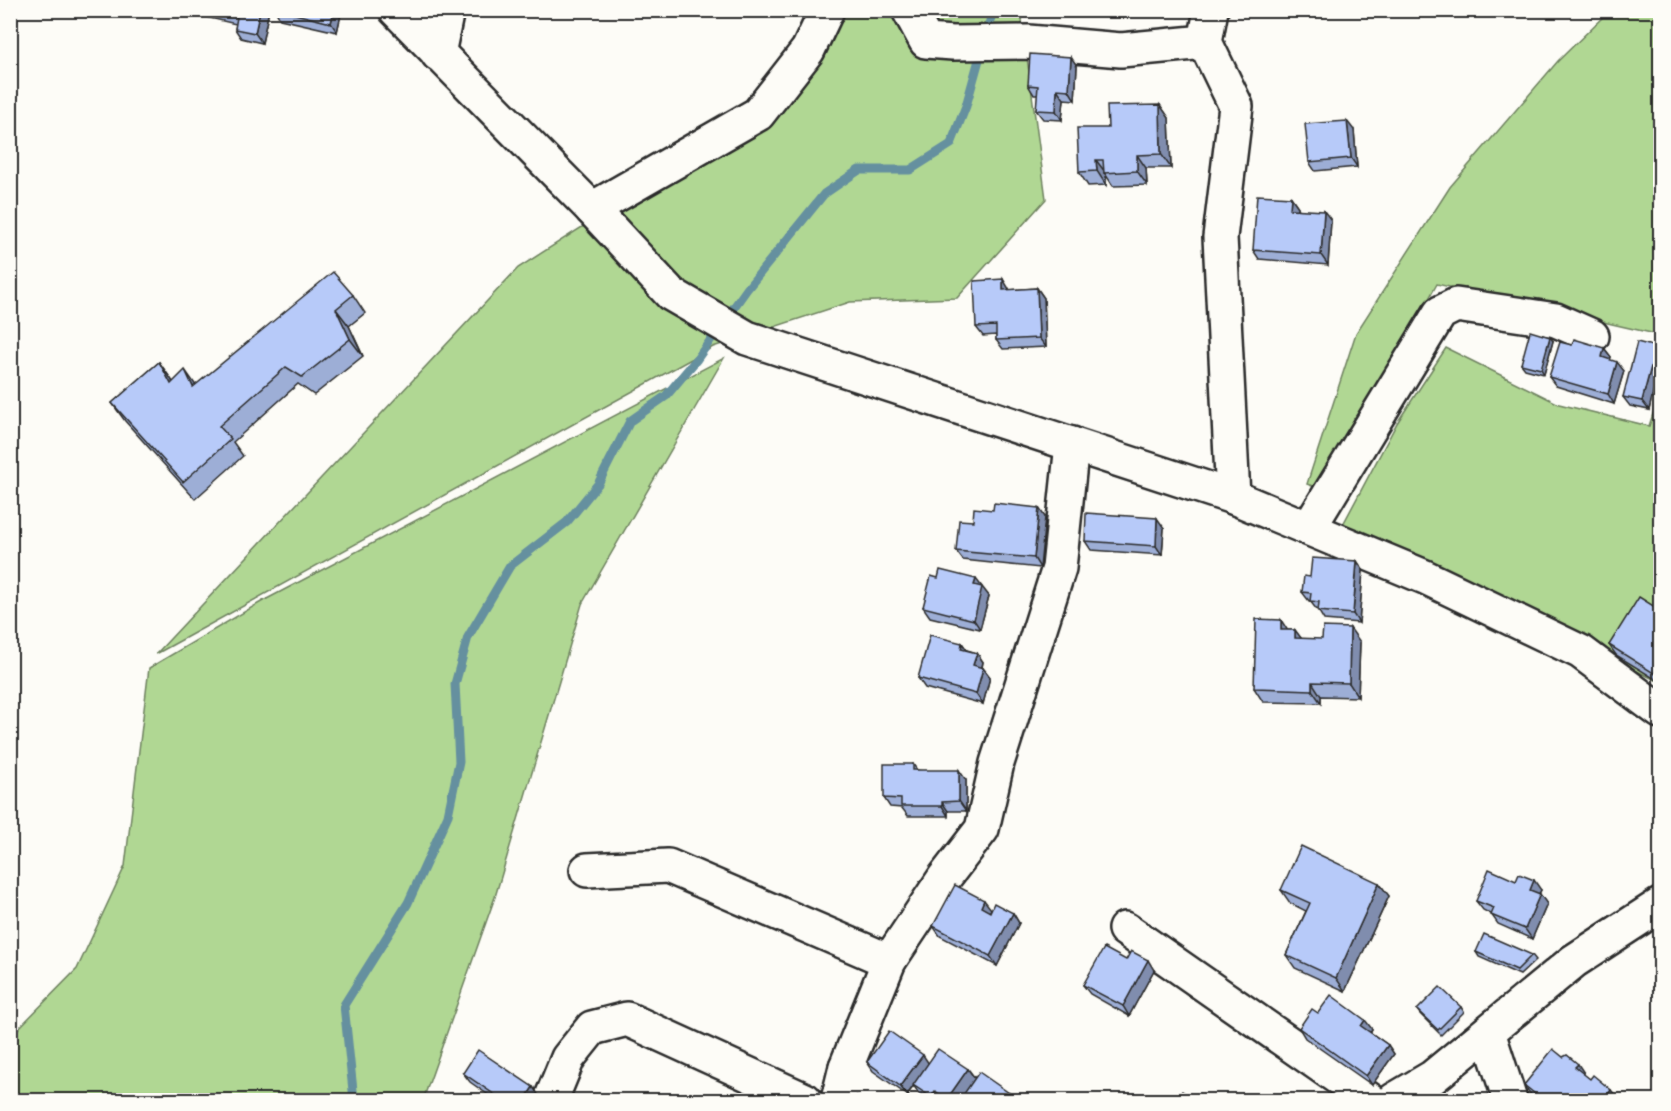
<svg xmlns="http://www.w3.org/2000/svg" width="1671" height="1111" font-family="Mali,sans-serif">
<rect width="100%" height="100%" fill="#fdfcf7"/>
<filter id="ink" filterUnits="userSpaceOnUse"><feTurbulence type="fractalNoise" baseFrequency=".0167" numOctaves="2"/><feDisplacementMap in="SourceGraphic" scale="12" xChannelSelector="R" yChannelSelector="G"/><feConvolveMatrix kernelMatrix="1 2 1 2 8 2 1 2 1" color-interpolation-filters="sRGB"/></filter>
<g filter="url(#ink)">
<g fill="#b0d793" stroke="#6e815f" stroke-width="1.5">
<polygon points="840,11 1025,11 1022,20 1046,199 957,298 850,302 713,347 156,654 518,268 662,176 777,111"/>
<polygon points="1609,11 1660,11 1660,335 1437,284 1323,490 1307,484 1356,333 1450,187 1558,61"/>
<polygon points="1446,348 1559,404 1649,426 1660,393 1660,682 1340,530 1397,423"/>
<polygon points="724,358 582,604 495,897 423,1100 11,1100 11,1036 77,969 125,866 149,668 263,601"/>
</g>
<g fill="none" stroke-linecap="round" stroke-linejoin="round">
<g stroke="#65909f" stroke-width="9">
<polyline points="986,35 993,10"/>
<polyline points="354,1100 344,1005 408,903 448,815 459,762 455,684 468,637 510,566 567,522 598,484 630,421 666,396 697,359 747,289 824,194 859,170 910,170 951,144 966,106 982,49"/>
</g>
<defs>
<g id="street">
<polyline points="909,10 926,41 953,43 1028,42 1121,50 1205,42"/>
<polyline points="1211,10 1205,42 1236,106 1220,237 1233,497"/>
<polyline points="438,54 447,10"/>
<polyline points="592,209 758,114 808,50 827,10"/>
<polyline points="1309,528 1440,313 1456,305 1556,320 1592,336"/>
<polyline points="587,870 668,866 889,961"/>
<polyline points="1125,929 1370,1100"/>
<polyline points="1488,1032 1510,1100"/>
<polyline points="846,1067 889,961 945,877 982,829 997,763 1059,568 1072,444"/>
<polyline points="553,1100 552,1097 568,1058 592,1028 627,1019 805,1100"/>
<polyline points="838,1100 846,1067 891,1100"/>
</g>
<g id="secondary">
<polyline points="396,10 592,209 671,294 747,338 1233,497 1425,577 1581,652 1660,711"/>
<polyline points="1394,1100 1433,1077 1574,961 1660,905"/>
</g>
</defs>
<use href="#street" stroke="#2b2b2b" stroke-width="38"/>
<use href="#secondary" stroke="#2b2b2b" stroke-width="38"/>
<use href="#street" stroke="#fdfcf7" stroke-width="33"/>
<use href="#secondary" stroke="#fdfcf7" stroke-width="33"/>
</g>
<g fill="#9daed6" stroke="#2b2b2b" stroke-width="1.5">
<polygon points="190,10 269,10 262,43 241,38 235,29 236,24 193,14"/>
<polygon points="275,10 342,10 337,32 280,19"/>
<polygon points="1077,66 1075,100 1064,99 1062,120 1043,119 1036,110 1038,95 1034,95 1028,85"/>
<polygon points="1160,105 1169,118 1171,168 1146,168 1147,185 1113,186 1106,175 1106,185 1088,186 1079,172 1108,128"/>
<polygon points="1354,130 1357,167 1315,171 1309,162"/>
<polygon points="1291,197 1298,207 1298,209 1331,220 1328,265 1259,259 1253,250"/>
<polygon points="1037,288 1044,298 1046,347 1003,349 996,340 996,335 983,336 976,327 1009,289 1009,290"/>
<polygon points="353,295 365,313 349,326 363,356 314,395 298,384 233,442 243,456 195,499 125,421 112,403 159,362 173,382 196,385"/>
<polygon points="1553,341 1544,374 1525,369 1521,364"/>
<polygon points="1572,345 1604,348 1611,357 1610,360 1624,371 1614,404 1556,386 1549,377"/>
<polygon points="1660,348 1660,373 1658,372 1649,410 1630,406 1623,397"/>
<polygon points="1045,517 1040,568 963,560 956,551 973,521"/>
<polygon points="1164,528 1162,555 1091,550 1085,541"/>
<polygon points="1357,561 1363,570 1359,623 1324,620 1318,610 1317,610 1310,601 1309,601 1302,592 1310,577"/>
<polygon points="981,587 989,596 980,629 930,617 923,607"/>
<polygon points="1660,604 1660,682 1616,655 1609,645 1658,609"/>
<polygon points="1288,630 1295,630 1301,639 1360,642 1358,697 1321,696 1321,703 1263,702 1254,688"/>
<polygon points="962,643 967,650 977,653 983,662 982,668 983,668 990,677 983,704 925,688 918,678"/>
<polygon points="913,764 917,770 966,780 966,811 948,811 948,816 908,816 902,808 890,807 884,798"/>
<polygon points="1516,881 1541,890 1539,894 1547,904 1532,939 1498,924 1491,914 1483,910 1476,901"/>
<polygon points="1379,883 1389,896 1345,991 1295,968 1286,955 1306,911 1290,903 1281,890"/>
<polygon points="991,909 1013,913 1019,923 997,966 940,936 933,926"/>
<polygon points="1476,952 1532,955 1536,960 1520,975 1479,957"/>
<polygon points="1126,960 1154,970 1129,1016 1090,994 1083,985"/>
<polygon points="1461,1007 1464,1012 1441,1035 1420,1014 1417,1010"/>
<polygon points="1318,1013 1372,1029 1370,1032 1388,1045 1394,1054 1372,1085 1305,1038 1299,1028"/>
<polygon points="1563,1057 1584,1073 1583,1074 1590,1079 1611,1090 1618,1099 1617,1101 1538,1101 1531,1095 1524,1085"/>
<polygon points="867,1062 928,1063 968,1069 975,1078 1014,1101 929,1101 919,1094 914,1086 907,1095 873,1071"/>
<polygon points="463,1073 533,1087 539,1096 537,1101 497,1101 470,1082"/>
</g>
<g fill="#808dae" stroke="#2b2b2b" stroke-width="1.5">
<polygon points="260,10 269,10 262,43 255,33"/>
<polygon points="334,10 342,10 337,32 331,23"/>
<polygon points="1071,57 1077,66 1075,100 1069,90"/>
<polygon points="1057,89 1064,99 1062,120 1056,111"/>
<polygon points="1160,105 1169,118 1171,168 1161,154"/>
<polygon points="1347,121 1354,130 1357,167 1351,158"/>
<polygon points="1137,155 1146,168 1147,185 1137,171"/>
<polygon points="1096,160 1105,172 1104,173 1106,175 1106,185 1097,171"/>
<polygon points="1291,197 1298,207 1297,218 1290,209"/>
<polygon points="1324,211 1331,220 1328,265 1321,255"/>
<polygon points="1003,279 1009,289 1010,299 1003,290"/>
<polygon points="1037,288 1044,298 1046,347 1039,338"/>
<polygon points="336,309 349,326 363,356 350,339"/>
<polygon points="1550,337 1553,341 1544,374 1541,369"/>
<polygon points="1604,348 1611,357 1608,366 1602,357"/>
<polygon points="159,362 171,379 183,401 171,384"/>
<polygon points="1617,362 1624,371 1614,404 1608,394"/>
<polygon points="1652,363 1658,372 1649,410 1642,401"/>
<polygon points="185,370 197,387 193,387"/>
<polygon points="1039,508 1045,517 1040,568 1034,558"/>
<polygon points="1157,518 1164,528 1162,555 1156,546"/>
<polygon points="1357,561 1363,570 1359,623 1353,614"/>
<polygon points="976,579 989,596 980,629 974,620 974,585"/>
<polygon points="1281,620 1290,634 1281,630"/>
<polygon points="1350,628 1360,642 1358,697 1349,683"/>
<polygon points="1295,630 1305,643 1295,638"/>
<polygon points="962,643 968,652 961,649"/>
<polygon points="977,653 983,662 980,675 973,665"/>
<polygon points="983,668 990,677 983,704 976,694"/>
<polygon points="1312,682 1321,696 1321,703 1312,690"/>
<polygon points="959,770 966,780 966,811 959,801"/>
<polygon points="942,802 948,811 948,816 942,806"/>
<polygon points="1534,880 1541,890 1536,899 1530,890"/>
<polygon points="1379,883 1389,896 1345,991 1336,978"/>
<polygon points="1540,894 1547,904 1532,939 1525,929"/>
<polygon points="984,900 991,909 987,916 981,907"/>
<polygon points="1013,913 1019,923 997,966 990,956"/>
<polygon points="1148,960 1154,970 1129,1016 1123,1006"/>
<polygon points="1365,1020 1372,1029 1368,1035 1361,1026"/>
<polygon points="1388,1045 1394,1054 1372,1085 1366,1076"/>
<polygon points="923,1055 929,1064 907,1095 900,1086"/>
<polygon points="1578,1064 1584,1073 1581,1077 1575,1067"/>
<polygon points="968,1069 975,1079 960,1101 948,1101 947,1099"/>
<polygon points="533,1087 539,1096 537,1101 524,1101"/>
<polygon points="1611,1090 1618,1099 1617,1101 1603,1101"/>
<polygon points="935,1091 941,1101 933,1101 931,1097"/>
<polygon points="1009,1093 1014,1101 1003,1101"/>
</g>
<g fill="#b7caf9" stroke="#2b2b2b" stroke-width="1.5">
<polygon points="211,10 260,10 255,33 235,29 237,17"/>
<polygon points="279,10 334,10 331,23"/>
<polygon points="1030,54 1071,57 1069,90 1057,89 1056,111 1036,110 1038,86 1028,85"/>
<polygon points="1160,105 1161,154 1137,155 1137,171 1104,173 1103,160 1096,160 1097,171 1079,172 1077,128 1108,128 1107,106"/>
<polygon points="1347,121 1351,158 1309,162 1305,124"/>
<polygon points="1257,195 1291,197 1290,209 1324,211 1321,255 1253,250"/>
<polygon points="333,272 353,295 336,309 350,339 302,377 286,367 219,426 231,439 183,482 112,403 159,362 171,384 185,370 193,387"/>
<polygon points="1003,279 1003,290 1037,288 1039,338 996,340 996,326 976,327 974,281"/>
<polygon points="1530,331 1550,337 1541,369 1521,364"/>
<polygon points="1574,339 1604,348 1602,357 1617,362 1608,394 1549,377 1560,342 1572,345"/>
<polygon points="1637,342 1660,348 1660,358 1659,365 1652,363 1642,401 1623,397"/>
<polygon points="994,503 1039,508 1034,558 956,551 959,520 973,521 974,508 993,510"/>
<polygon points="1086,513 1157,518 1156,546 1085,541"/>
<polygon points="1312,558 1357,561 1353,614 1318,611 1319,602 1310,601 1311,593 1302,592 1304,576 1310,577"/>
<polygon points="940,570 976,579 974,585 982,587 974,620 923,607 931,576 938,578"/>
<polygon points="1639,597 1658,609 1660,604 1660,677 1609,645"/>
<polygon points="1256,619 1281,620 1281,630 1295,630 1295,638 1322,639 1323,627 1350,628 1349,683 1312,682 1312,690 1254,688"/>
<polygon points="930,635 962,643 961,649 977,653 973,665 983,668 976,694 918,678"/>
<polygon points="884,764 913,764 913,770 959,770 959,801 942,802 942,806 901,806 901,799 884,798"/>
<polygon points="1301,846 1379,883 1336,978 1286,955 1310,903 1281,890"/>
<polygon points="1489,869 1516,881 1519,874 1534,880 1530,890 1540,894 1525,929 1491,915 1494,908 1476,901"/>
<polygon points="955,885 984,900 981,907 990,912 994,903 1013,913 990,956 933,926"/>
<polygon points="1484,934 1532,955 1517,970 1476,952"/>
<polygon points="1104,948 1126,960 1131,951 1148,960 1123,1006 1083,985"/>
<polygon points="1440,987 1461,1007 1438,1030 1417,1010"/>
<polygon points="1331,995 1365,1020 1361,1026 1388,1045 1366,1076 1299,1028 1312,1009 1318,1013"/>
<polygon points="889,1031 923,1055 900,1086 867,1062"/>
<polygon points="938,1049 968,1069 947,1099 935,1091 931,1097 913,1085"/>
<polygon points="1553,1049 1563,1057 1567,1055 1578,1064 1575,1067 1590,1079 1593,1075 1611,1090 1603,1101 1544,1101 1524,1085"/>
<polygon points="478,1050 533,1087 524,1101 504,1101 463,1073"/>
<polygon points="979,1072 1009,1093 1003,1101 959,1101"/>
<polygon points="1182,1091 1197,1101 1177,1101"/>
</g>
</g>
<rect width="1671" height="1111" fill="none" stroke="#fdfcf7" stroke-width="36"/>
<rect x="18" y="18" width="1635" height="1075" fill="none" stroke="#2b2b2b" stroke-width="2" filter="url(#ink)"/>
</svg>
